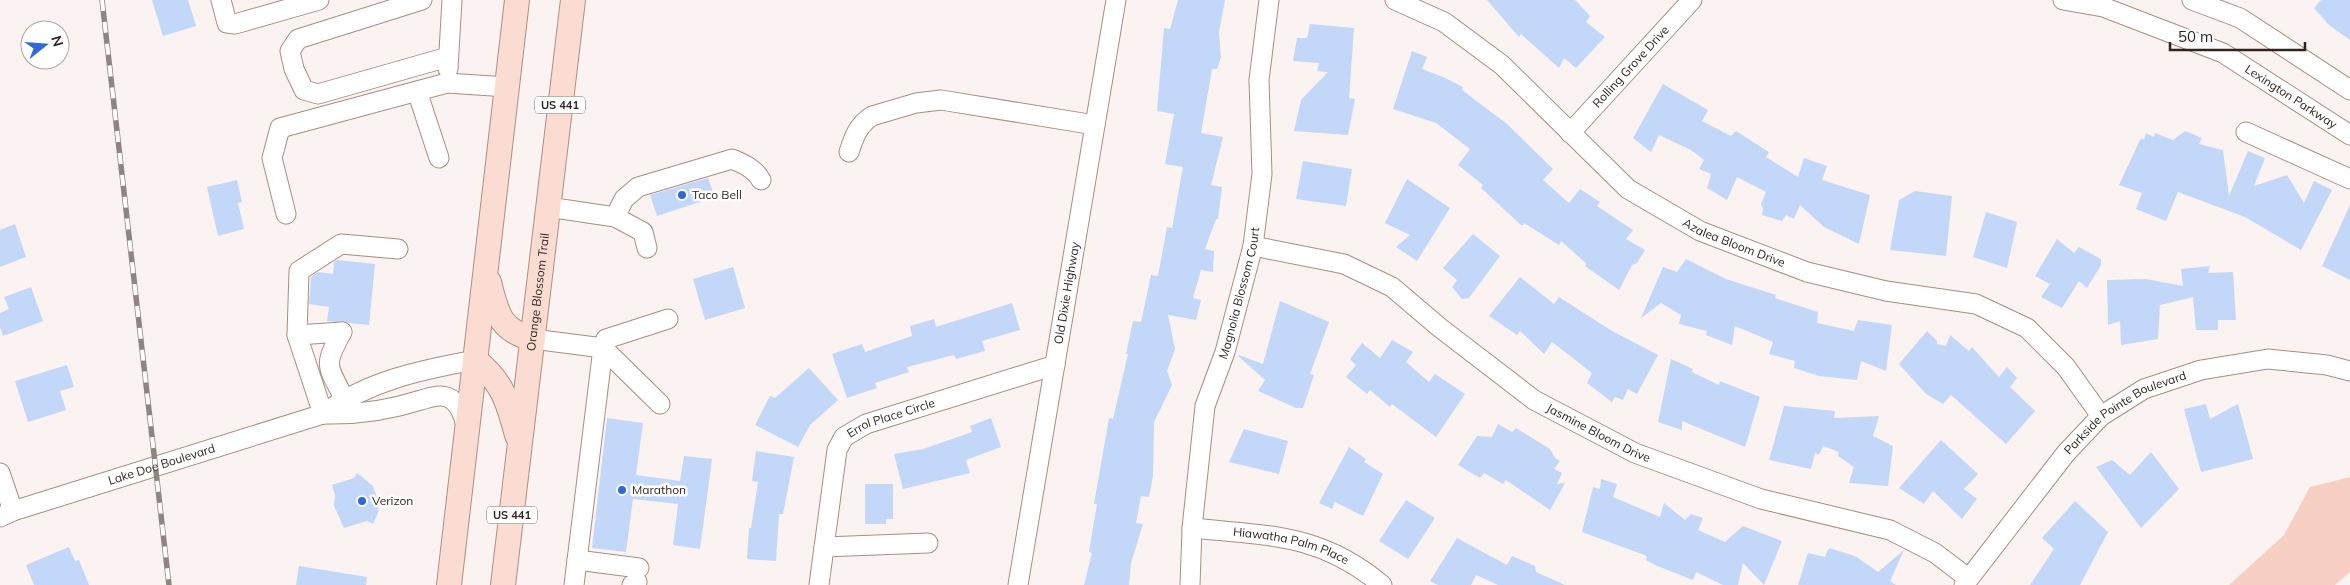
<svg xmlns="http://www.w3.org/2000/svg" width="2350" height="585" font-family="Mulish,sans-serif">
<rect width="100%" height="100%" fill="#fbf3f1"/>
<polygon fill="#f7d0c3" points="2350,477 2350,572 2335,585 2229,585 2284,535 2310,487"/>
<g fill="#c3d7f9">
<polygon points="152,0 188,0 196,26 163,36"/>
<polygon points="1178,0 1225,0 1219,32 1221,57 1217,69 1212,69 1201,133 1223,137 1211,185 1222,187 1218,219 1216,219 1205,249 1214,251 1213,272 1201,270 1193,298 1201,300 1196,320 1168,315 1175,349 1167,371 1172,385 1154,422 1153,476 1149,497 1141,496 1136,523 1143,524 1131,563 1129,585 1084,585 1092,553 1089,552 1097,504 1094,504 1109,418 1113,419 1128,354 1126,354 1133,321 1141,322 1151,275 1158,276 1167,227 1172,228 1183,167 1165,164 1174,114 1157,111 1164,28 1170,29"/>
<polygon points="1487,0 1575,0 1590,16 1586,22 1605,37 1576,68 1564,58 1559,68 1521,34 1519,37"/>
<polygon points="2321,0 2350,0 2350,40 2329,25 2314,8"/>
<polygon points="1310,24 1354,28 1349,98 1355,99 1348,135 1294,131 1301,100 1328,72 1317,71 1319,63 1293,61 1297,38 1307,38"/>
<polygon points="1412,51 1427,57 1422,69 1443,77 1463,87 1462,90 1507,124 1553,169 1543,180 1569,203 1580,189 1600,202 1597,206 1633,230 1626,239 1645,250 1637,263 1632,265 1619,290 1585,266 1587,264 1561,241 1559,245 1524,223 1522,226 1481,188 1483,185 1458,165 1470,149 1436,123 1393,109"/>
<polygon points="1663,84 1708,110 1702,121 1731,136 1736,131 1769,152 1766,157 1798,177 1804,158 1827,166 1822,180 1870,195 1859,244 1824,227 1800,205 1794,219 1786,215 1782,221 1762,215 1763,209 1761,204 1766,192 1737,177 1727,200 1707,188 1711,174 1699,169 1704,160 1691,150 1659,135 1651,152 1633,138"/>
<polygon points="2185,131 2202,138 2199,144 2223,150 2229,196 2248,151 2265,158 2254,186 2287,175 2304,203 2314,181 2332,190 2301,250 2245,217 2178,192 2166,221 2136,209 2142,193 2119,185 2141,138 2144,140 2146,133 2154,137 2155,133 2173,140"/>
<polygon points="1303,161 1352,169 1346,206 1296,199"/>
<polygon points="708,178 715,197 657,216 650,195"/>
<polygon points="1407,179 1450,208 1417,261 1396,247 1410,235 1385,223"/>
<polygon points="237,180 242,202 238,203 244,229 218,236 207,187"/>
<polygon points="1915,191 1952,196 1946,256 1890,250 1899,200"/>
<polygon points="2350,205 2350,280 2322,266"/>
<polygon points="1986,212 2017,222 2007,268 1973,257"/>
<polygon points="15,224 26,257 0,267 0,230"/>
<polygon points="1473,234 1500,256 1469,298 1462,299 1452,287 1457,280 1443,268"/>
<polygon points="2057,239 2074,253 2079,247 2101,259 2101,265 2087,288 2079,281 2062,308 2041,297 2050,284 2035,276"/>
<polygon points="1686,259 1726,279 1776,295 1775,298 1818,312 1817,323 1854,331 1858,320 1892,325 1886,371 1861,361 1857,380 1819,376 1794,368 1795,361 1769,354 1773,342 1735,326 1732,345 1706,335 1707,331 1679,324 1681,315 1661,303 1641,318 1663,267 1677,272"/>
<polygon points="337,260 375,264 369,325 327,321 329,307 309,304 311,277 318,272 333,274 334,262"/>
<polygon points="2210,266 2208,273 2233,272 2236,320 2218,320 2218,330 2196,330 2193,297 2160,305 2158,339 2121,345 2120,321 2108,325 2107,280 2146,279 2183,286 2181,269"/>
<polygon points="733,267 745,308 705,320 693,279"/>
<polygon points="1520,277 1554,304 1559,297 1612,331 1658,355 1637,394 1628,389 1623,400 1615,397 1612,402 1587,383 1592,373 1552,342 1544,354 1520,331 1517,335 1489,316"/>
<polygon points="31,287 43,321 3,336 0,327 0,313 9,309 4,297"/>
<polygon points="1280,301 1329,322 1310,374 1314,375 1303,408 1296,408 1258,391 1265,380 1238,356 1239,355 1263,364"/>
<polygon points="1012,303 1020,330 982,341 985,351 956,359 954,355 907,367 909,372 875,383 877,388 847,398 832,354 862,344 865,352 912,336 910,326 934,319 936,327"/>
<polygon points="1927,331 1937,341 1937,344 1946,346 1950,335 1969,351 1972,347 1999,377 2007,367 2017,378 2010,387 2035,411 2006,444 1951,395 1943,404 1926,394 1899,364"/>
<polygon points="1392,340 1413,352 1406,362 1429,382 1435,374 1465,394 1436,437 1392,404 1390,407 1370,390 1367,394 1346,377 1356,365 1350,359 1362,343 1380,358"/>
<polygon points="1671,359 1693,369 1692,372 1719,385 1720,381 1760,397 1745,447 1682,421 1682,430 1658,422"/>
<polygon points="67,365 74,387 60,391 66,410 28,422 15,381"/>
<polygon points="809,368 838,400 810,425 798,447 755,425 770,396 775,398"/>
<polygon points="2206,404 2210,419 2238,404 2253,459 2201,472 2184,409"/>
<polygon points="1784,406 1835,411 1834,418 1879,416 1873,436 1893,446 1888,486 1849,483 1854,467 1838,456 1839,452 1823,446 1819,455 1815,453 1811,469 1769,460"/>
<polygon points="607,418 643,423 636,475 680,481 684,456 712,459 700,549 673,545 678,504 633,499 626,552 592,548"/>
<polygon points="991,418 1001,447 966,460 970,473 903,489 894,454 923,449 972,432 970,426"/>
<polygon points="1498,424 1512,432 1516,428 1550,449 1555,458 1560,461 1554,469 1562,473 1557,484 1565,483 1550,510 1506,480 1503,484 1484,473 1480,478 1458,465 1477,436 1492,437"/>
<polygon points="1244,429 1288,441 1279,474 1229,462"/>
<polygon points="1941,440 1978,474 1964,489 1977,499 1962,519 1933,491 1924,504 1899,488"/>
<polygon points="1349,447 1366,459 1364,462 1383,474 1363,516 1335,502 1332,509 1319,503"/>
<polygon points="756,451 794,457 783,514 779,514 776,561 747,559 749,528 751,528 758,482 752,481"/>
<polygon points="2151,452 2179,489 2141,528 2096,467 2112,460 2130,475"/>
<polygon points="357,473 373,486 379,503 378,513 373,524 367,521 344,528 334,506 335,495 332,485 354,478"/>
<polygon points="1601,479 1617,484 1613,497 1660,517 1664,503 1685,520 1691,514 1703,518 1698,530 1725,542 1743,526 1782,541 1764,585 1743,563 1738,585 1723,585 1696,572 1693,580 1655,565 1646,560 1647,556 1582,532 1593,487 1600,489"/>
<polygon points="865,484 893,484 893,519 886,519 886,524 865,524"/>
<polygon points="1406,500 1435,518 1408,559 1379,541"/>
<polygon points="2075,501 2108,532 2080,585 2030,585 2054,549 2042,538"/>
<polygon points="1457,538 1507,565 1512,556 1535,566 1536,572 1565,585 1498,585 1476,575 1471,585 1438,585 1430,581"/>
<polygon points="69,547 75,561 79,560 89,585 34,585 26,565"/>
<polygon points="1829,548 1855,556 1878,572 1904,550 1890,581 1896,585 1798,585 1808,553 1825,557"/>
<polygon points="299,566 367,577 366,585 296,585"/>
</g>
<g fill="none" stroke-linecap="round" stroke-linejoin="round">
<defs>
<g id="minor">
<polyline points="221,0 227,23 235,24 319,0"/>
<polyline points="422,0 298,39 290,51 294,69 304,90 318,94 448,57"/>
<path id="s1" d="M 1395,0 L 1444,22 L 1502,65 L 1628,189 L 1700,231 L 1807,272 L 1886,291 L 1976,304 L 2027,328 L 2066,367 L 2101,416"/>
<path id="s2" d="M 2063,0 L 2103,7 L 2223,53 L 2350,135"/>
<polyline points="2192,0 2240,18 2350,90"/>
<polyline points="448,69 452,0"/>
<polyline points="417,91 439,158"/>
<polyline points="2246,132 2350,179"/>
<path id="s3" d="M 1570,133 L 1692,0"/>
<path d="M 849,152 C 854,137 858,125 872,116 L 916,103 L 941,100 L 1095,125"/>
<polyline points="548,207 615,217 643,232 647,248"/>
<polyline points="286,214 272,158 280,128 447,83 507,87"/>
<path d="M 615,217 L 624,199 L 638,187 L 732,159 C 744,164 755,169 761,180"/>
<path id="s4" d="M 1253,246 L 1344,264 L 1392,287 L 1439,327 L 1534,400 L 1635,453 L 1761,499 L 1890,530 L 1935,553 L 1968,578"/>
<path d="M 342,332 C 323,366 327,365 344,398"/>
<polyline points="297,335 342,332"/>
<polyline points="533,339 603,348 660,404"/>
<polyline points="323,414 297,335 299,271 341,244 398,249"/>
<path d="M 323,414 C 368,381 420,370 475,360"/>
<polyline points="0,473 13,511"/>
<path id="s5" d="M 0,517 L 13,511 L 323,414 C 358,415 387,411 421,400 C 429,398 439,394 447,397 C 460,402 464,417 467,429"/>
<path id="s6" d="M 1192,528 C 1268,536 1320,533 1382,585"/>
<polyline points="824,547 928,543"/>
<polyline points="577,560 639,568"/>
<polyline points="574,585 603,348 606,339 668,319"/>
<polyline points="632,585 637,582"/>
<path id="s7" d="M 819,585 L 837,450 L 844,437 L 866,424 L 1055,365"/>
<path id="s8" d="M 1018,585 L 1116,0"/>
<path id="s9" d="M 1190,585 L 1192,528 L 1205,406 L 1225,352 L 1253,246 L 1262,174 L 1259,80 L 1269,0"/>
<path id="s10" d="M 1964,585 L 2066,453 L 2101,416 L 2144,389 L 2201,370 L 2268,359 L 2327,365 L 2350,371"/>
</g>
<g id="major">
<path d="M 489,282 C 497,313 499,330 533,339"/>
<path d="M 475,360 C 503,382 508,402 517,435"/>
<polyline points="449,585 517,0"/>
<path id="s11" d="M 503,585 L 573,0"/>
</g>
</defs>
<use href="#minor" stroke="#ac8c81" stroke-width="21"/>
<use href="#major" stroke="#b38d80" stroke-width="26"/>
<use href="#minor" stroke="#fff" stroke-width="19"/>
<use href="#major" stroke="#fbdcd2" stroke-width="24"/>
<defs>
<polyline id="rail" points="102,0 169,585"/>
</defs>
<use href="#rail" stroke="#8f8481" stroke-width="5.5"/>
<use href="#rail" stroke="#fff" stroke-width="4" stroke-dasharray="11" stroke-linecap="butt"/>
</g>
<g fill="#2f6ad8" stroke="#fff" stroke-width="2">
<circle cx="682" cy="195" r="5"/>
<circle cx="622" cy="490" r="5"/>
<circle cx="362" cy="501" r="5"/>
</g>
<g text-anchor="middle" stroke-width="5" stroke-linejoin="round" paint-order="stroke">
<g fill="#fff" stroke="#6f6663" stroke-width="1">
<rect x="535" y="96.5" width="50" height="17" rx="4"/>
<rect x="487" y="506.5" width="50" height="17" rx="4"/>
</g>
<g font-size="11" font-weight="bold" fill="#312420">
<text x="560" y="109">US 441</text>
<text x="512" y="519">US 441</text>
</g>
<g font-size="12" fill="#312420" stroke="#fff">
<text dy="4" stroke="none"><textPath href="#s3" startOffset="90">Rolling Grove Drive</textPath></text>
<text dy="4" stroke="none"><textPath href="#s2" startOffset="250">Lexington Parkway</textPath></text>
<text dy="4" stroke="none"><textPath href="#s1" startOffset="422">Azalea Bloom Drive</textPath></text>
<text dy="4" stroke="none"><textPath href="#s8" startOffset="296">Old Dixie Highway</textPath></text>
<text dy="4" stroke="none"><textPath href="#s11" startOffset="295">Orange Blossom Trail</textPath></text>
<text dy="4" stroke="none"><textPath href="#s9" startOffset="298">Magnolia Blossom Court</textPath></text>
<text dy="4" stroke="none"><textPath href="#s10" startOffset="240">Parkside Pointe Boulevard</textPath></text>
<text dy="4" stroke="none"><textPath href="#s7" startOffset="202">Errol Place Circle</textPath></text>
<text dy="4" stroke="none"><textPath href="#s4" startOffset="400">Jasmine Bloom Drive</textPath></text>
<text dy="4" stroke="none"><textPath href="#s5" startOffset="170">Lake Doe Boulevard</textPath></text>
<text dy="4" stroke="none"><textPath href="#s6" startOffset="101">Hiawatha Palm Place</textPath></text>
</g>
<g font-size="12" fill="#312420" stroke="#fff" text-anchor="start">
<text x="692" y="199">Taco Bell</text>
<text x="632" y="494">Marathon</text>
<text x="372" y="505">Verizon</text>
</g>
</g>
<g transform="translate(45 45) rotate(73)"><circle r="24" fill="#ffffff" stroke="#ada7a6"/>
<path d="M0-4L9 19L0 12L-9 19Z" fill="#2f6ad8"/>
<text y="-8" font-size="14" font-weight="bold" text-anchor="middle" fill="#312420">N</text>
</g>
<path d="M2170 42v8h135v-8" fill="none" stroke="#312420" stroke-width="2.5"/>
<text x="2178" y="42" font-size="15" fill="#312420" stroke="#ffffff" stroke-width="4" paint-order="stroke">50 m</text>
</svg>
